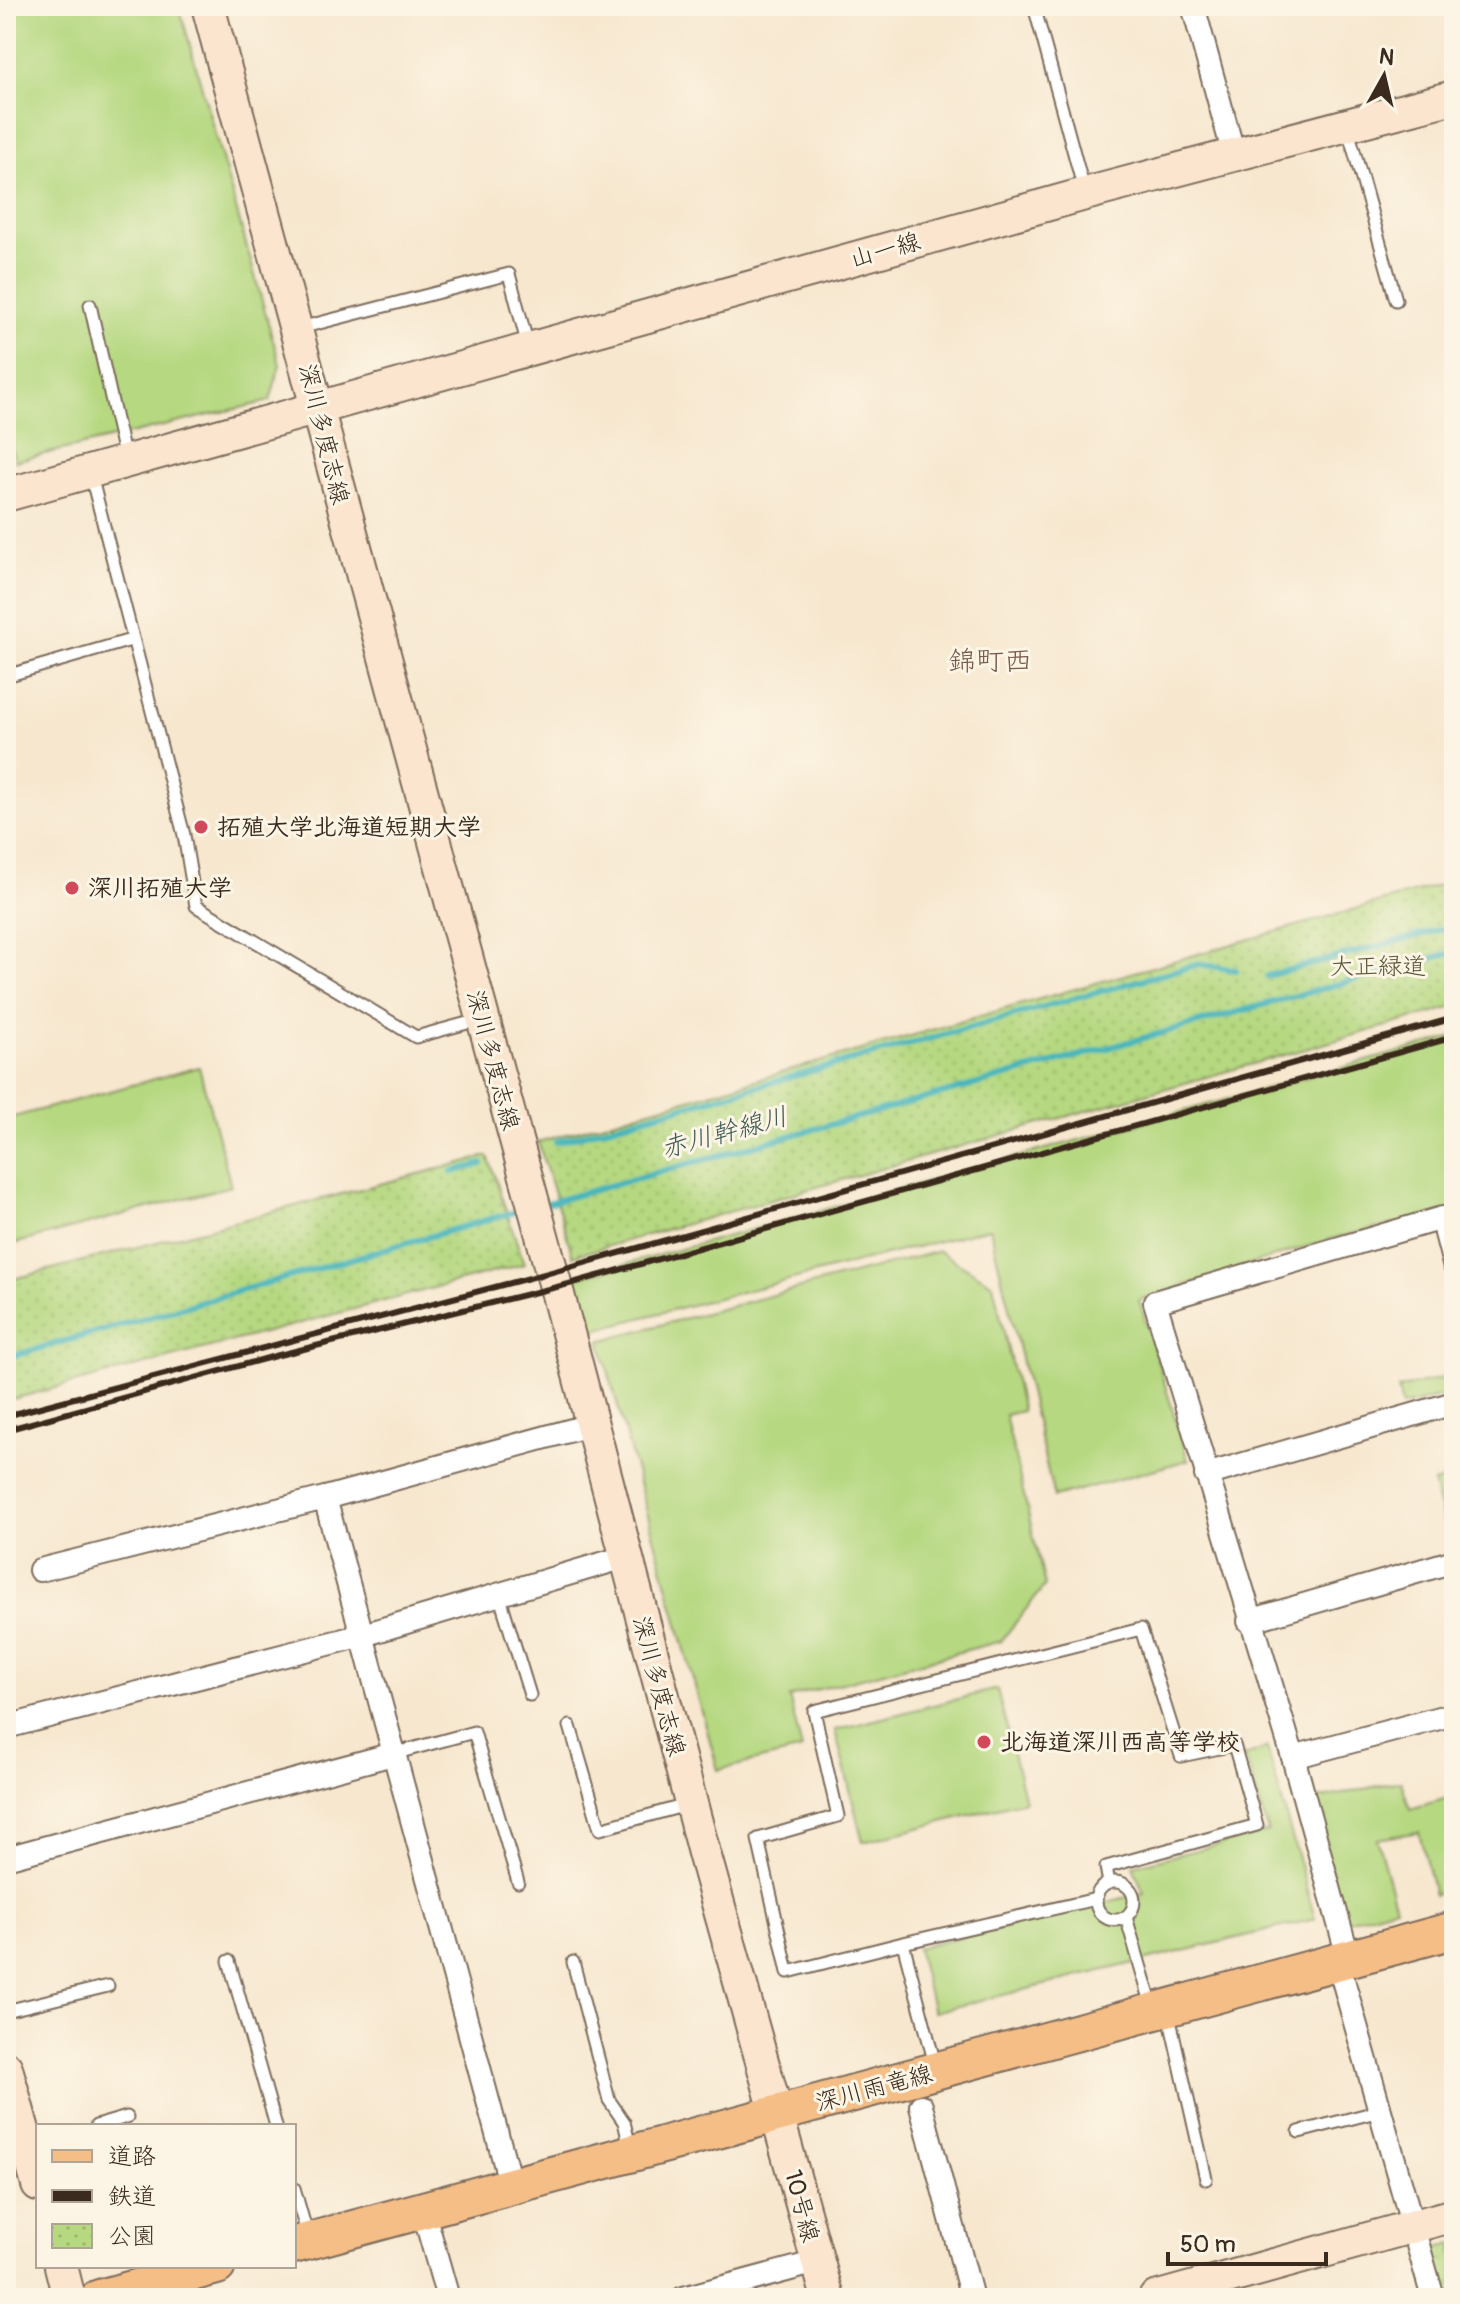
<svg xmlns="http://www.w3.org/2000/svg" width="1460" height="2304" font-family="Pangolin,'Klee One',sans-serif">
<defs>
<pattern id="park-dots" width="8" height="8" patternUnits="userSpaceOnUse" patternTransform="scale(2)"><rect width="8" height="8" fill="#b5d880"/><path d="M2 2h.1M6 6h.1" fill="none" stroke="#9dba6e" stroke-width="1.8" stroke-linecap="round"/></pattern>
</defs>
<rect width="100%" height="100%" fill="#fcf5e5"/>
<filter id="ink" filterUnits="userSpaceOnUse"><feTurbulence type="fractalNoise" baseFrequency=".0125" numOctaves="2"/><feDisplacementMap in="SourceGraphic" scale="16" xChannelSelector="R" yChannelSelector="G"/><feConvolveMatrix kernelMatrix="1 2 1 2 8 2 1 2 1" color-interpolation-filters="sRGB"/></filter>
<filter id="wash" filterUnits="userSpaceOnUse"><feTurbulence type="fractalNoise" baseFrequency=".006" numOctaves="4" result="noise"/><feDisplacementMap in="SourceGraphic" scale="32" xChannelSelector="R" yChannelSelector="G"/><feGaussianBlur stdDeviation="1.8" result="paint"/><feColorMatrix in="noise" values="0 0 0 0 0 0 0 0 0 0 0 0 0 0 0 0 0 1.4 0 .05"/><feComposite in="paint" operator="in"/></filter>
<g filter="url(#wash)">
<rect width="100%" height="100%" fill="#f7e7cf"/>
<g fill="#b5d880" stroke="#78814f" stroke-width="2">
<polygon points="6,6 179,6 280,365 270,401 15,461 6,427"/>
<polygon points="1454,1037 1454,1210 1334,1238 1139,1300 1188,1460 1054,1497 990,1228 586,1332 572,1279"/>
<polygon points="199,1067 231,1186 6,1246 6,1119"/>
<polygon points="939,1251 993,1284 1022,1411 1005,1415 1045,1585 1001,1641 789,1697 802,1750 718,1770 600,1341"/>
<polygon points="1454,1375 1454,1393 1402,1406 1398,1389"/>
<polygon points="1454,1477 1454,1547 1451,1548 1433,1483"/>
<polygon points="997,1689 1025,1801 863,1842 835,1730"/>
<polygon points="1267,1748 1315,1919 933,2012 917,1948 1144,1893 1133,1866 1268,1832 1245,1756"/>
<polygon points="1401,1781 1410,1809 1454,1796 1454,1890 1434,1895 1419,1832 1377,1839 1396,1907 1343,1922 1314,1800"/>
</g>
<g fill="url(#park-dots)" stroke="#78814f" stroke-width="2">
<polygon points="1454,881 1454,1007 573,1256 538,1142"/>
<polygon points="488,1156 524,1264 6,1401 6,1281"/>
<polygon points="1454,2243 1454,2298 1442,2298 1429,2249"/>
</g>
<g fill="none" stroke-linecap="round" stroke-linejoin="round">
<g stroke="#46b5bc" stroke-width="6">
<polyline points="1267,976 1454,926"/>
<polyline points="556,1142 1199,964 1236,970"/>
<polyline points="452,1172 482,1164"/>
<polyline points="544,1204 1454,952"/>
<polyline points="6,1358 525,1209"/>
</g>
</g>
</g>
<g filter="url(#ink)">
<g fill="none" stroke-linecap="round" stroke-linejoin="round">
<defs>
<g id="lane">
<polyline points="1034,6 1084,190"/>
<polyline points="1347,126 1396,300"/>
<polyline points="90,305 125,459"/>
<polyline points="300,328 509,274 528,346"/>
<polyline points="90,472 184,835 196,906 416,1037 482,1019"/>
<polyline points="6,676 131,640"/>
<polyline points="499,1594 530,1695"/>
<polyline points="570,1726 600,1829 690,1804"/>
<polyline points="393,1754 474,1732 518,1882"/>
<circle cx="1115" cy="1901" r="19"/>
<polyline points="1126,1917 1152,2006"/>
<polyline points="903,1943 788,1972 758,1839 838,1816 814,1711 1141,1629 1181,1756 1234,1745 1257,1825 1106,1867 1109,1883"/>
<polyline points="229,1961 276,2126"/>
<polyline points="573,1962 609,2100 624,2122 630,2147"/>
<polyline points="6,2011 108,1986"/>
<polyline points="1168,2011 1206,2179"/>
<polyline points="936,2068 903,1943 1096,1899"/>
<polyline points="96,2126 127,2117"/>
<polyline points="1299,2132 1380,2111"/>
<polyline points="294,2188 308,2237"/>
</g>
<g id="street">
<polyline points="1193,6 1234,155"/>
<polyline points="1206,1475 1454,1403"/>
<polyline points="325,1498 590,1425"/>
<polyline points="40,1570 325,1498 511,2186"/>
<polyline points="1249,1621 1454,1561"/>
<polyline points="6,1727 363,1635 625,1557"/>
<polyline points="1293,1757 1454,1714"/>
<polyline points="6,1858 393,1754"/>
<polyline points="1349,1960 1293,1757 1155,1302 1442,1218 1454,1264"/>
<polyline points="1338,1962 1433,2298"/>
<polyline points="921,2106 972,2298"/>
<polyline points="423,2210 448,2298"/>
<polyline points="683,2298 817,2262"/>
</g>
<g id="secondary">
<polyline points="208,6 556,1287 704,1853 828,2298"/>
<polyline points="6,495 1085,194 1454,97"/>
<polyline points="6,2068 38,2185"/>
<polyline points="61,2266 69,2298"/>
<polyline points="1155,2298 1454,2215"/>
</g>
<g id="primary">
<polyline points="294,2245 1454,1930"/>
<polyline points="99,2298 217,2266"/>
</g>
</defs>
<use href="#lane" stroke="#7d6c5c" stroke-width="15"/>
<use href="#street" stroke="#7d6c5c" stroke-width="26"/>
<use href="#secondary" stroke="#7d6c5c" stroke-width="36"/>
<use href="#primary" stroke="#7d6c5c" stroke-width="40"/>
<use href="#lane" stroke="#fff" stroke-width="11"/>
<use href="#street" stroke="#fff" stroke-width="22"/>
<use href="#secondary" stroke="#fbe5cf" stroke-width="32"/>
<use href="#primary" stroke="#f6be87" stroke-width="36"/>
<g stroke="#3b2a1e" stroke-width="6">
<polyline points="6,1416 552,1272 1454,1018"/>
<polyline points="6,1430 275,1356 569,1284 1454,1037"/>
</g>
</g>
</g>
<g fill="#d1495b" stroke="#fcf5e5" stroke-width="3">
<circle cx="201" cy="827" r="8"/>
<circle cx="72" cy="888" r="8"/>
<circle cx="984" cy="1742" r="8"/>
</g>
<g text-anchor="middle" stroke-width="6" stroke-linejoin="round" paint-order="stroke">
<g font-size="24" fill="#3b2a1e" stroke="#fcf5e5">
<text transform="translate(885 250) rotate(-16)" y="8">山一線</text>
<text transform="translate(324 434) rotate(76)" y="8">深川多度志線</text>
<text transform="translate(493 1060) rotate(75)" y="8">深川多度志線</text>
<text transform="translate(659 1686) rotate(75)" y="8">深川多度志線</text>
<text transform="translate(874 2088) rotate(-15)" y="8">深川雨竜線</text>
<text transform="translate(802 2206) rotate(75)" y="8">10号線</text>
</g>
<g font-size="24" font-weight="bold" fill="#3b2a1e" stroke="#fcf5e5" text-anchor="start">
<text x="217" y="835">拓殖大学北海道短期大学</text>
<text x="88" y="896">深川拓殖大学</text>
<text x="1000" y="1750">北海道深川西高等学校</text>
</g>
<g font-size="24" fill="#5a5636" stroke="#fcf5e5">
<text x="1378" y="974">大正緑道</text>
</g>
<g font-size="26" font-style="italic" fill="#3f5b55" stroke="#fcf5e5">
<text transform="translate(724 1132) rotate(-15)" y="9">赤川幹線川</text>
</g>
<g font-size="28" fill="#78594c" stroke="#fcf5e5">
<text x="990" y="670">錦町西</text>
</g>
</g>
<rect width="1460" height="2304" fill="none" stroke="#fcf5e5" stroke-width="32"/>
<rect x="36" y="2124" width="260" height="144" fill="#fcf5e5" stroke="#afa495" stroke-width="2"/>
<rect x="52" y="2150" width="40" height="12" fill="#f6be87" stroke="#afa495" stroke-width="2"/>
<text x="108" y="2164" font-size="24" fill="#3b2a1e">道路</text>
<rect x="52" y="2190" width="40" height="12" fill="#3b2a1e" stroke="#afa495" stroke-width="2"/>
<text x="108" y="2204" font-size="24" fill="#3b2a1e">鉄道</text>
<rect x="52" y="2224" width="40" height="24" fill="url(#park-dots)" stroke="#afa495" stroke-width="2"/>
<text x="108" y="2244" font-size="24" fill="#3b2a1e">公園</text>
<g transform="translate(1384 76) rotate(8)" stroke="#fcf5e5" stroke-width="6" paint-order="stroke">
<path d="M0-6L14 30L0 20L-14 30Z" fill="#3b2a1e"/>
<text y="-12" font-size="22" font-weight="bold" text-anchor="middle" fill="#3b2a1e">N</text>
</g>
<path d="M1168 2252v12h158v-12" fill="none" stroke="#3b2a1e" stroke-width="4"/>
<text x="1180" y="2252" font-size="24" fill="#3b2a1e" stroke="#fcf5e5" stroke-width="6" paint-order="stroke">50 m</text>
</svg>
